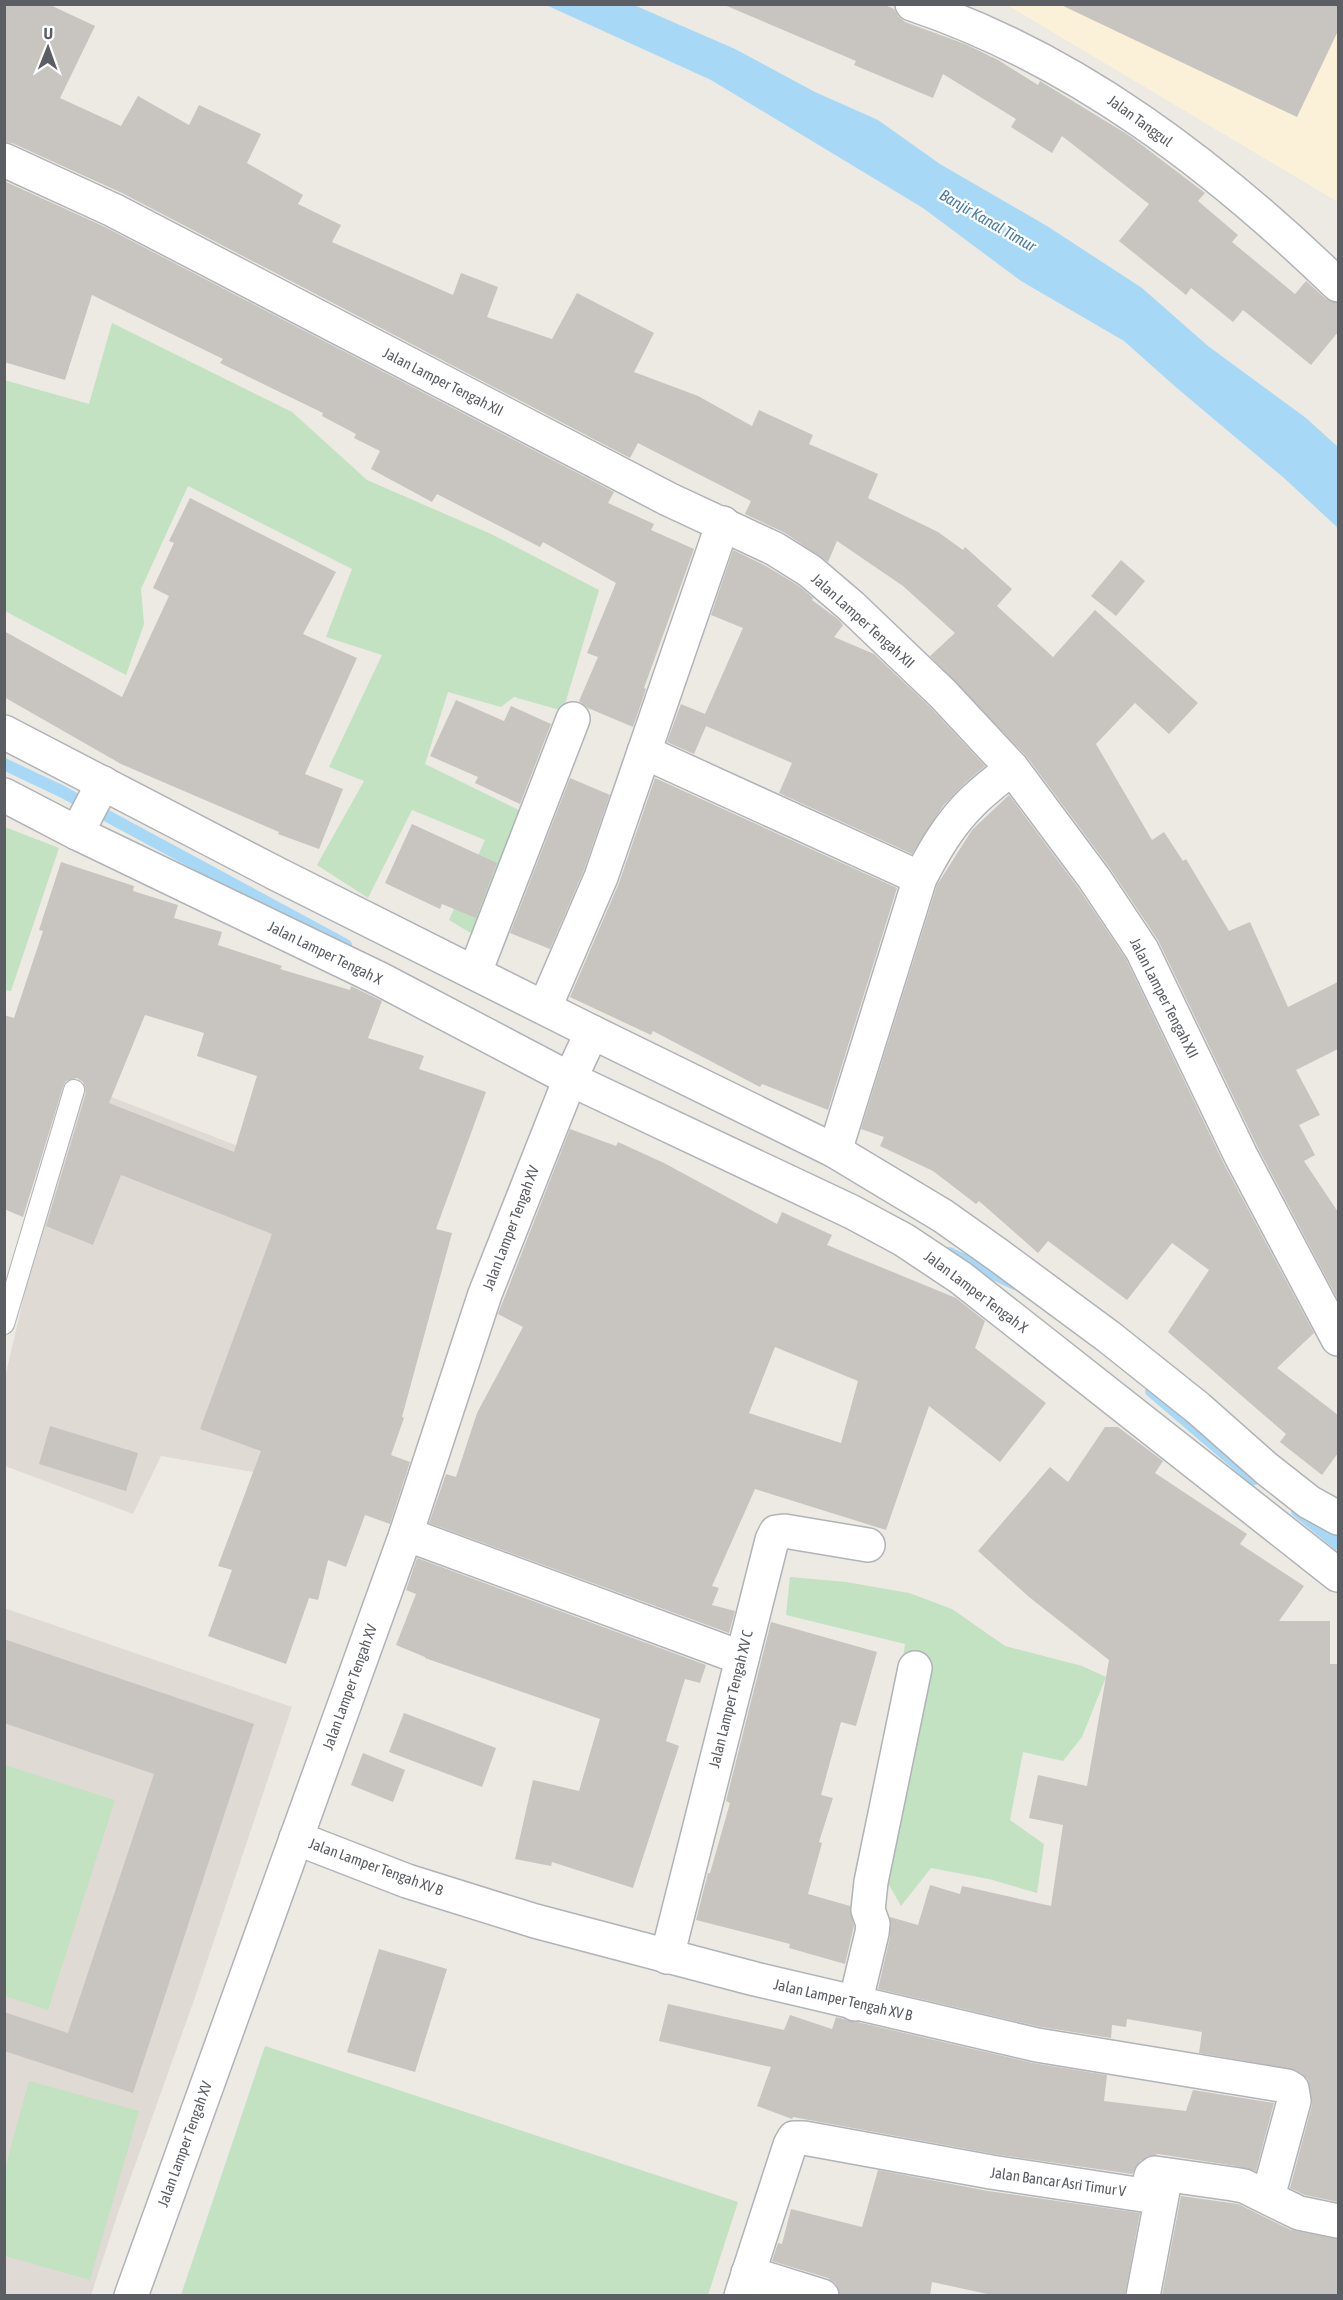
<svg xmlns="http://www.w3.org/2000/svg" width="1343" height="2300" font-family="'Asap Condensed',sans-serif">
<rect width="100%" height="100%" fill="#eceae3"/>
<polygon fill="#fbf1d9" points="1007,5 1338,5 1338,202"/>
<g fill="#dfdbd4">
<polygon points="83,1086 279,1162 271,1475 161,1456 133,1514 5,1466 5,1377 62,1135"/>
<polygon points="4,1608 292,1707 193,2003 119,2210 91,2295 11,2296 5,2293"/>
</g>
<g fill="#c2e2c1">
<polygon points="112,323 292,412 367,480 491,534 599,590 563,711 514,697 501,707 448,692 425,764 535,818 481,939 449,920 485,840 412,810 368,898 317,865 364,781 329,767 382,655 326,637 352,569 188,486 141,589 144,624 126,675 5,611 4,380 89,404"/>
<polygon points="5,827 59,848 11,991 4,990"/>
<polygon points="790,1577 846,1582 909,1593 952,1609 1005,1646 1082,1666 1106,1677 1082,1737 1063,1761 1023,1752 1010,1820 1044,1844 1037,1893 989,1879 931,1868 901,1906 879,1867 889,1757 905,1644 786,1615"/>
<polygon points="5,1765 115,1800 48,2010 5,1996"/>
<polygon points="265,2046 738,2202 708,2295 181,2295"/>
<polygon points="29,2081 139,2111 90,2280 5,2256 5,2168"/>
</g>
<polygon fill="#a7d9f7" points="546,5 634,5 735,49 815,92 878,120 940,164 1047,226 1142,288 1208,346 1306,418 1338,447 1338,528 1284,478 1178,389 1124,341 1021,281 923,208 711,80"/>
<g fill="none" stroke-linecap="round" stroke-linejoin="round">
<g stroke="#a7d9f7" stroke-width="12">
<polyline points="4,764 61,791 346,945"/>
<polyline points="949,1253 1015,1284"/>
<polyline points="1151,1391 1254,1479"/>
<polyline points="1297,1511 1338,1544"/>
</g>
</g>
<g fill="#c8c4c0" fill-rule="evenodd">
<polygon points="4,4 48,4 95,26 60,98 121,126 138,96 189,125 199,105 261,134 247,163 303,195 298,204 341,225 332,242 453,295 461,273 498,287 487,317 552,339 577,293 654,333 634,372 698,396 752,426 759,410 813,435 809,444 878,474 868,498 938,532 963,550 965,547 1012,589 997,606 1053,657 1095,610 1198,703 1169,734 1135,703 1096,744 1152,840 1164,832 1183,861 1186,859 1229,931 1250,922 1288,1007 1338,982 1338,1049 1296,1070 1320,1115 1299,1125 1315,1155 1304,1161 1338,1212 1338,1300 1258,1148 1158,940 1109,867 1027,757 930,656 955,633 903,586 837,541 828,562 785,533 745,514 751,501 638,443 630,458 122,193 12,143 4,142"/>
<polygon points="722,4 883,4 894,9 898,16 905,22 965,44 998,60 1038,85 1040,81 1130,136 1205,193 1198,201 1238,235 1232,242 1295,294 1306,281 1326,299 1338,303 1338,332 1311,365 1243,310 1233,322 1191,288 1186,295 1119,241 1149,204 1062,136 1052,153 1011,127 1016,119 943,74 933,98 854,65 856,61"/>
<polygon points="1059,4 1338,4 1338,31 1297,117"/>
<polygon points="4,181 105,227 614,492 608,503 654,524 651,530 694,549 644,688 646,689 633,727 588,708 579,701 598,657 587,653 616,583 543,542 540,547 437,494 432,502 371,469 380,451 354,438 356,434 322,416 323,413 220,363 223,359 92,295 65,380 4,362"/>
<polygon points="190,498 336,572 303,634 357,658 305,774 343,789 319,849 278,834 279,832 121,764 4,697 4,631 122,697 169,596 153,588 174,543 169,541"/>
<polygon points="733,550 766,566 799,586 813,598 812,600 839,620 843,625 834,637 874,654 930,707 985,766 965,783 943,806 912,854 779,793 792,763 706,726 694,754 667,742 681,704 705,714 743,628 711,615"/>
<polygon points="1121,560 1145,581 1116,616 1091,596"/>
<polygon points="456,700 504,721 511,706 551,724 520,804 475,783 478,777 430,756"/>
<polygon points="570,778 610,795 584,870 550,949 510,933"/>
<polygon points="655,778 897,888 828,1110 762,1084 760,1087 653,1031 651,1035 570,997 619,883"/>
<polygon points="1009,795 1079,889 1126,959 1224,1164 1314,1333 1277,1368 1338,1415 1338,1453 1322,1475 1280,1442 1286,1434 1168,1332 1209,1270 1172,1243 1127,1300 1048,1241 1038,1253 979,1201 976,1204 933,1171 880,1146 884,1137 861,1129 937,885 972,830"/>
<polygon points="412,824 497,863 476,918 442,904 440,909 385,883"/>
<path d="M 61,862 L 134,886 L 133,891 L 178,905 L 174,918 L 222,932 L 218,945 L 282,966 L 280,969 L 350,990 L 351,986 L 382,1001 L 368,1038 L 424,1056 L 419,1069 L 486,1092 L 436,1229 L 452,1233 L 402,1417 L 404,1418 L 391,1455 L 410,1462 L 390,1524 L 365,1515 L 346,1567 L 328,1560 L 318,1600 L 309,1598 L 286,1664 L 208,1636 L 232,1570 L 218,1566 L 261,1451 L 200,1429 L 272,1234 L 121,1175 L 93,1245 L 46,1226 L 86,1093 L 83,1082 L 77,1078 L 66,1081 L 63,1087 L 23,1217 L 4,1209 L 4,1015 L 14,1018 L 43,931 L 39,930 ZM 145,1015 L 204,1033 L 197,1056 L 257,1076 L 234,1152 L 109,1103 Z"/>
<path d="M 570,1129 L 616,1146 L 618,1142 L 664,1163 L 777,1224 L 782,1212 L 832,1235 L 827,1245 L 956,1298 L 985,1321 L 975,1348 L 1046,1403 L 1000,1462 L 929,1406 L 886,1530 L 755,1489 L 712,1586 L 719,1588 L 712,1605 L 735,1611 L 729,1633 L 429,1523 L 446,1474 L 456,1477 L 477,1413 L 523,1327 L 498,1314 ZM 775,1347 L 858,1381 L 841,1443 L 749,1413 Z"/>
<polygon points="50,1426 138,1453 126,1491 39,1464"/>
<polygon points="1105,1427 1118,1427 1163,1461 1155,1473 1247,1534 1240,1544 1304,1586 1279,1621 1330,1621 1330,1664 1338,1664 1338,2202 1305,2195 1290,2188 1312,2105 1308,2079 1296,2070 1199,2053 1202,2032 1127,2019 1126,2027 1112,2025 1111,2038 1041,2027 878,1989 890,1937 890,1917 918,1925 930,1885 960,1894 962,1886 1051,1906 1063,1825 1029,1818 1038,1775 1087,1786 1109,1660 1029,1597 978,1551 1050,1467 1068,1482"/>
<polygon points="417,1558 706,1665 700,1683 685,1679 666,1741 679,1746 633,1888 552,1862 551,1866 515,1859 533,1780 579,1791 600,1719 425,1658 425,1657 396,1645 416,1594 406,1590"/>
<polygon points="771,1622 877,1652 856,1726 841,1722 821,1795 833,1798 819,1842 822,1843 808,1894 850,1906 854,1926 845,1964 789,1948 790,1944 696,1920 708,1873 710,1873 730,1803 726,1801"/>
<polygon points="4,1639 254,1724 133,2093 4,2051 4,2012 68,2033 154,1774 4,1723"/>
<polygon points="404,1713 496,1748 482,1787 389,1752"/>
<polygon points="363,1753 405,1770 393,1802 351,1785"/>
<polygon points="379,1949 447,1969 415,2072 347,2052"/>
<polygon points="668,2004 784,2030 790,2015 832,2029 836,2017 1033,2063 1107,2075 1104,2101 1186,2111 1193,2090 1274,2103 1256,2171 1236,2166 1158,2154 1140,2161 1132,2174 994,2154 793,2117 792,2119 757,2106 771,2067 659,2041"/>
<polygon points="878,2170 988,2191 1140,2213 1125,2295 992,2295 932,2282 930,2295 840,2295 836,2284 828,2278 772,2261 778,2243 782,2244 791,2209 862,2227"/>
<polygon points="1181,2196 1238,2204 1291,2230 1338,2239 1338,2295 1162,2295"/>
</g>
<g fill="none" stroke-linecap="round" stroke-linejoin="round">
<defs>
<polyline id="service" points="4,1324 74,1090"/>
<g id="minor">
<path d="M 912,4 C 1076,59 1215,166 1338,285"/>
<polyline points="4,160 113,210 668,499 775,549 810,571 851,606 943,694 1012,768 1094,878 1142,950 1241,1156 1338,1339"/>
<polyline points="4,732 277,874 592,1032 835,1151 943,1216 998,1255 1109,1337 1198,1408 1267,1469 1309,1502 1338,1518"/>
<polyline points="644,752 920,878"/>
<polyline points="4,795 77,833 380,979 570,1079 852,1212 904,1240 961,1278 1338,1575"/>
<polyline points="77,833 103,783"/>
<polyline points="475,972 573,719"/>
<polyline points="545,1007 601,877 723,523"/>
<path d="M 835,1151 L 920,878 C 934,851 950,823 973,801 C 985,789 999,779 1012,768"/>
<polyline points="406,1534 742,1658"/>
<polyline points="296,1838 407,1881 535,1921 755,1979 1037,2045 1287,2086 1292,2089 1294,2101 1268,2197"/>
<polyline points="667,1957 772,1540 776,1532 784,1531 868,1545"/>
<polyline points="855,2004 872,1933 873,1924 868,1910 871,1882 915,1668"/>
<polyline points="748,2273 822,2296"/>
<polyline points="131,2296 406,1534 485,1294 570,1079 592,1032"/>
<polyline points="741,2296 790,2145 794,2138 804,2138 991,2172 1143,2195 1147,2192 1151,2176 1155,2173 1233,2184 1244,2186 1299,2213 1338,2221"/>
<polyline points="1143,2296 1166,2175"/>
</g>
</defs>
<use href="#service" stroke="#b0b3b7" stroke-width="22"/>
<use href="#minor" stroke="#b0b3b7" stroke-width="36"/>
<use href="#service" stroke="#fff" stroke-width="20"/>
<use href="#minor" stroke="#fff" stroke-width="33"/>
</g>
<g text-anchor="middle" stroke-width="4.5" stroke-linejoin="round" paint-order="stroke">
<g font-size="15" fill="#5b5e62" stroke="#fff">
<text transform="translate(1140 121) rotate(36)" y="5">Jalan Tanggul</text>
<text transform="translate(443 382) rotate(27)" y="5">Jalan Lamper Tengah XII</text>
<text transform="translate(863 621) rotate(42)" y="5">Jalan Lamper Tengah XII</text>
<text transform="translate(325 953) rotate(26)" y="5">Jalan Lamper Tengah X</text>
<text transform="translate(1164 998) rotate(63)" y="5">Jalan Lamper Tengah XII</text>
<text transform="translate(511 1228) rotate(-69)" y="5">Jalan Lamper Tengah XV</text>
<text transform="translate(976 1292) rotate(37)" y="5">Jalan Lamper Tengah X</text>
<text transform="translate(350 1687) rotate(-70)" y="5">Jalan Lamper Tengah XV</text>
<text transform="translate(731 1699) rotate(-76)" y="5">Jalan Lamper Tengah XV C</text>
<text transform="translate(376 1867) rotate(20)" y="5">Jalan Lamper Tengah XV B</text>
<text transform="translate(843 2000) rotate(13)" y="5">Jalan Lamper Tengah XV B</text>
<text transform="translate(185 2144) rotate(-70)" y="5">Jalan Lamper Tengah XV</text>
<text transform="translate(1058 2182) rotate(8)" y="5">Jalan Bancar Asri Timur V</text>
</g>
<g font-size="16" font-style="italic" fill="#467ba7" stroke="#fff">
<text transform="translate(988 220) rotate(30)" y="6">Banjir Kanal Timur</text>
</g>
</g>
<rect width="1343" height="2300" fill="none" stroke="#5b5e62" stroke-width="12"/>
<g transform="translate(48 48) rotate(1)" stroke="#ffffff" stroke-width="4.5" paint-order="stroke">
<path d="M0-4.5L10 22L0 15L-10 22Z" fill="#5b5e62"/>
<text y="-9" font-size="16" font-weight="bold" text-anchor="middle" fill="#5b5e62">U</text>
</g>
</svg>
